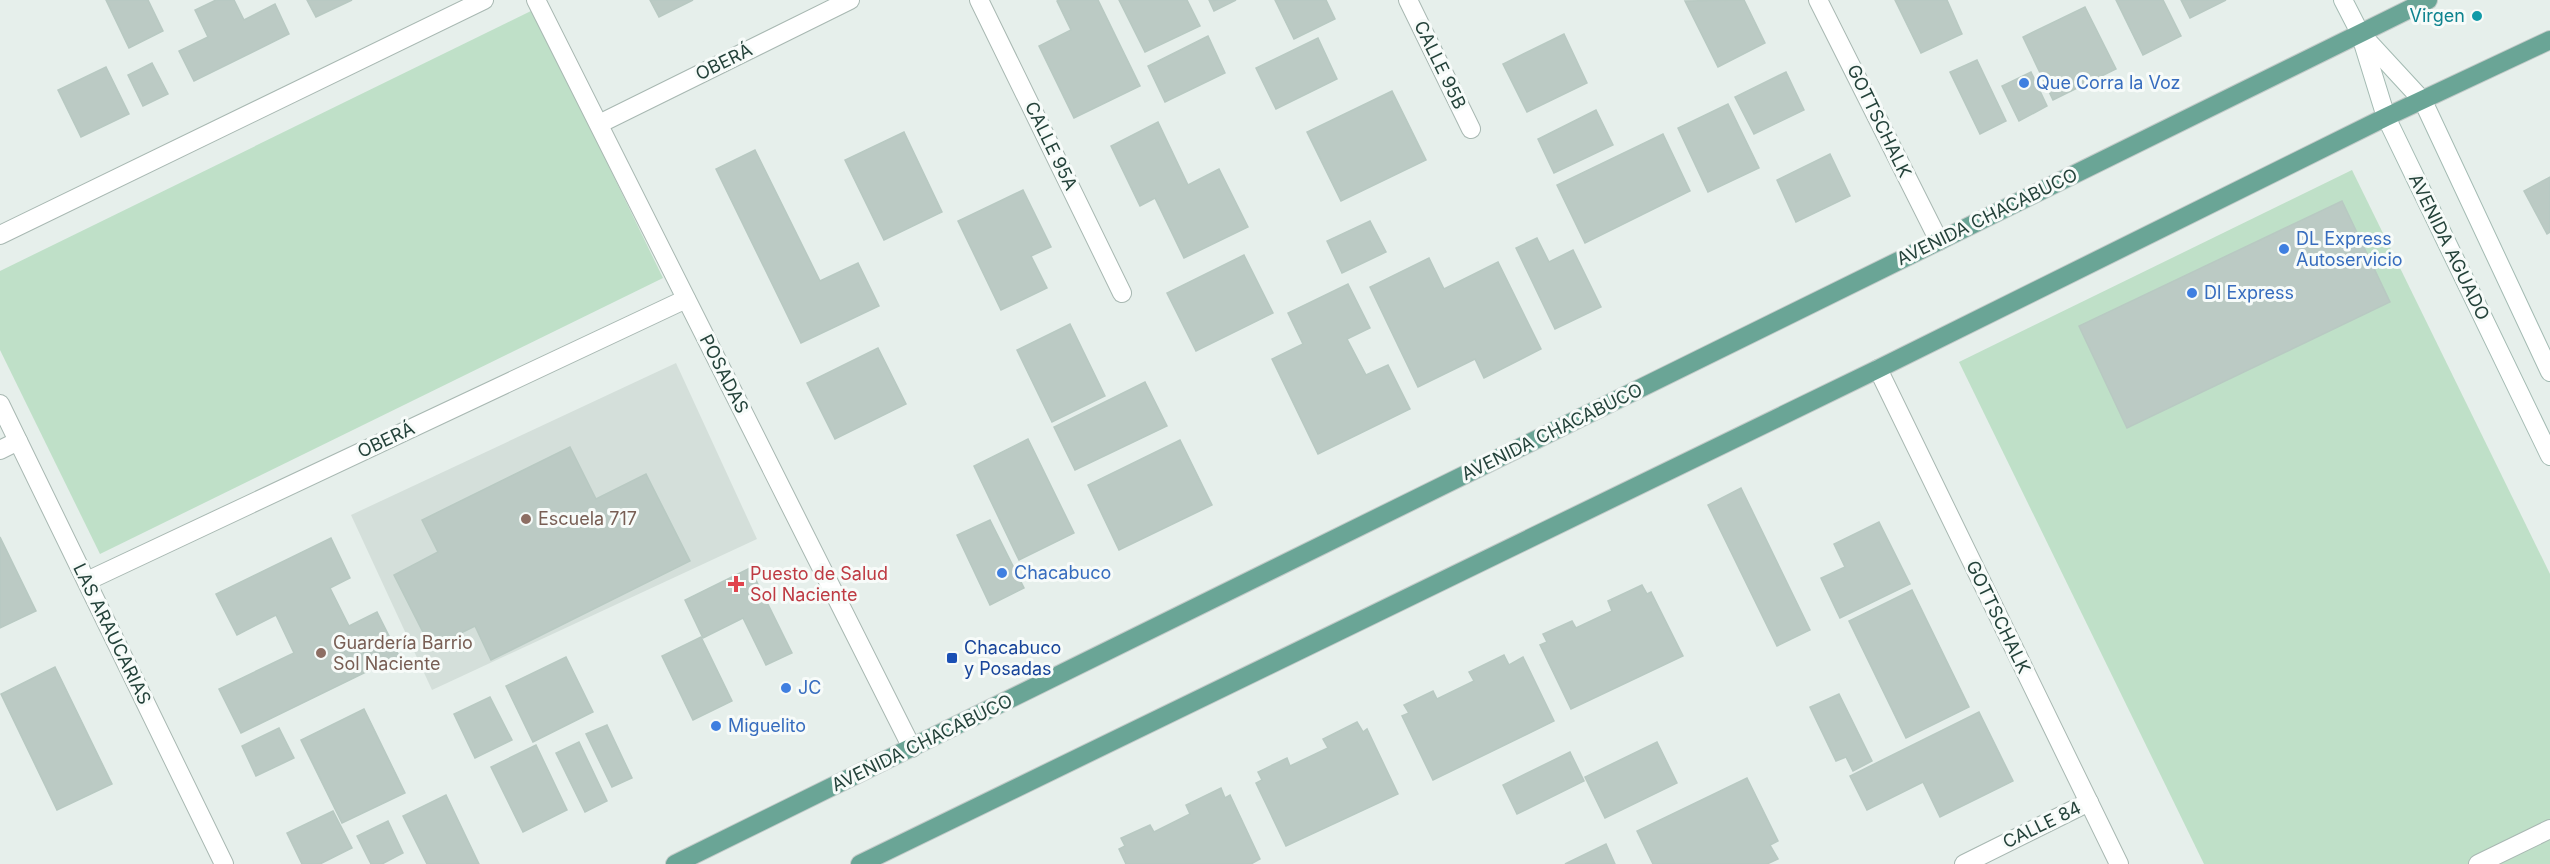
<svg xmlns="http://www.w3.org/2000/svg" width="2550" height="864" font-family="Inter,sans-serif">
<rect width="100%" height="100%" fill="#e6efeb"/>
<polygon fill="#d4dfda" points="676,363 757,539 432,690 351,515"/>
<g fill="#bfe0c8">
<polygon points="533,10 663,278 100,554 0,350 0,271"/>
<polygon points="2352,170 2550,574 2550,864 2204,864 1959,362"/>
</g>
<g fill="#bbcac4" stroke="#b8c9c2" stroke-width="1.5">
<polygon points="106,0 148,0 163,31 129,48"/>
<polygon points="216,0 234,0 244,20 275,4 289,34 194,81 179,51 208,37 195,10"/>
<polygon points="307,0 352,0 316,17"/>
<polygon points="650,0 693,0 659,17"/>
<polygon points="1059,0 1098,0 1140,86 1074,118 1039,46 1071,30 1057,1"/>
<polygon points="1119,0 1187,0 1200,26 1145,52"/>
<polygon points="1209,0 1236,0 1214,11"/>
<polygon points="1275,0 1326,0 1335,19 1294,39"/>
<polygon points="1744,0 1765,43 1718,67 1685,1"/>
<polygon points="1895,0 1947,0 1962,34 1921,53"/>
<polygon points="2116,0 2163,0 2181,36 2143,55"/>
<polygon points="2181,0 2226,0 2190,18"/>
<polygon points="2085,7 2116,69 2053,100 2023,37"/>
<polygon points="1564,34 1587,83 1527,112 1503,64"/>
<polygon points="1208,36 1225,73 1165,102 1148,66"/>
<polygon points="1318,38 1337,79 1276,109 1256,68"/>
<polygon points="1977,60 2006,121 1980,134 1950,72"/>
<polygon points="152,63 168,94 143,106 128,75"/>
<polygon points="106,67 129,114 81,137 58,90"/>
<polygon points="1786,72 1804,110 1754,134 1735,97"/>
<polygon points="2031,72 2047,106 2019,121 2002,86"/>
<polygon points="1392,91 1426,160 1341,201 1307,132"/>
<polygon points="1728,104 1759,168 1708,192 1678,128"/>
<polygon points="1596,110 1613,145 1554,173 1538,139"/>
<polygon points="1158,122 1188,185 1219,169 1248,227 1184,258 1155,198 1140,206 1111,146"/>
<polygon points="904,132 942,212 884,240 845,160"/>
<polygon points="1663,134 1690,191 1585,243 1557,185"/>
<polygon points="755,150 820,281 858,263 879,306 801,343 716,169"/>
<polygon points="1830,154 1850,196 1796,222 1777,180"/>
<polygon points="2550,177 2550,232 2547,234 2524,191"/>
<polygon points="1023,190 1051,247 1031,256 1047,288 1001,310 958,221"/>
<polygon points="2342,201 2390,302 2127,428 2079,326"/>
<polygon points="1370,221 1386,252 1342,273 1327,241"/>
<polygon points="1537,238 1549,262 1573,250 1601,307 1555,329 1516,248"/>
<polygon points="1244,255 1273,313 1196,351 1167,293"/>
<polygon points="1429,258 1444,289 1498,262 1541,349 1484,378 1475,359 1418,387 1370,287"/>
<polygon points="1348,284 1370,328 1347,339 1366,375 1388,365 1410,409 1318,454 1272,359 1303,344 1288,313"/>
<polygon points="1070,324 1105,396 1052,422 1017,350"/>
<polygon points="878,348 906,404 835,439 807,383"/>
<polygon points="1145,382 1167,426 1075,470 1054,427"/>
<polygon points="1028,439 1074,533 1019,560 974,466"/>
<polygon points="1180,440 1212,505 1119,550 1088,485"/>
<polygon points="570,447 596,499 646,474 690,561 491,660 475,626 431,648 394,575 438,552 422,520"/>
<polygon points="1741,488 1810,630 1777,646 1708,505"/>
<polygon points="990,520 1024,588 990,605 957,535"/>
<polygon points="1879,522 1910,584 1840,618 1821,578 1845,567 1834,544"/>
<polygon points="0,537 36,611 0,628"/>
<polygon points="331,538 350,578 330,588 349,626 377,612 399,656 241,733 219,689 294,653 276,615 237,635 216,594"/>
<polygon points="750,568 792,653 766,665 743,618 703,638 685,600"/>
<polygon points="1642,585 1647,594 1651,592 1683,656 1571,709 1540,645 1547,642 1543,634 1572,621 1576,628 1612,611 1608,601"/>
<polygon points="1912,590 1969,707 1906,738 1849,621"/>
<polygon points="701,637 732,701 693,720 662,656"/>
<polygon points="1504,655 1509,665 1523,657 1554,721 1433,780 1402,716 1409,713 1404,705 1433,691 1437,699 1474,681 1469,672"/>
<polygon points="566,657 593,712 533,742 506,686"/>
<polygon points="55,667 112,784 57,810 1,694"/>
<polygon points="1839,694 1872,761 1853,771 1846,757 1836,761 1810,707"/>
<polygon points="490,697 512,740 475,758 454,714"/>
<polygon points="364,709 405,793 342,823 301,740"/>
<polygon points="1979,712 2013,781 1940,817 1923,782 1867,810 1850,776"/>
<polygon points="1357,722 1363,732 1367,729 1398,794 1286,846 1256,783 1262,780 1258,772 1287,758 1290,766 1328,748 1323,739"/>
<polygon points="607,725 632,778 612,787 586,734"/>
<polygon points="279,728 294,758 256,776 242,746"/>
<polygon points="579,742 607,801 585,812 556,753"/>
<polygon points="1657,742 1677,783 1605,818 1585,777"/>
<polygon points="536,745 567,810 523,832 491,767"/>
<polygon points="1570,752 1584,781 1517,814 1503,785"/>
<polygon points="1747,778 1778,841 1770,845 1778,859 1767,864 1653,864 1637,831"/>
<polygon points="1221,788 1225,798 1230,795 1260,859 1251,864 1126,864 1119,849 1125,846 1121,838 1150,825 1154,832 1190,814 1186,805"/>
<polygon points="446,795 479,864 427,864 403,816"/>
<polygon points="333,811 352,848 320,864 302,864 287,833"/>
<polygon points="388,821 403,853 382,864 371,864 357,836"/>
<polygon points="1606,844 1615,864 1565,864"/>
</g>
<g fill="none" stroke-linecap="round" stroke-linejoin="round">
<defs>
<g id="street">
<polyline points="536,0 912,748"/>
<polyline points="979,0 1122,293"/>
<polyline points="1408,0 1471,129"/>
<polyline points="1818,0 1939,241"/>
<polyline points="599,124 850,0"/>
<polyline points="0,235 484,0"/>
<polyline points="1878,369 2119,864"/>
<polyline points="0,404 224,864"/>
<polyline points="0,450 18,441"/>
<polyline points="87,581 686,299"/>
<polyline points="1964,864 2089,802"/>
<polyline points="2478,864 2550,829"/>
</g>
<g id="secondary">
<polyline points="2343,0 2360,33 2386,117 2550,456"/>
<polyline points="2363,36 2423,101 2550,372"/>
</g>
<g id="primary">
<polyline points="675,864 2428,0"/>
<polyline points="860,864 1878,369 2386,117 2550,40"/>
</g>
</defs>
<use href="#street" stroke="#a8b8b2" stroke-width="20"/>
<use href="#secondary" stroke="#a4bbb3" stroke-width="20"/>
<use href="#primary" stroke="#c2cac8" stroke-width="20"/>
<use href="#street" stroke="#fff" stroke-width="18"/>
<use href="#secondary" stroke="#fff" stroke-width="18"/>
<use href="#primary" stroke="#6aa596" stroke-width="18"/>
</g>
<circle fill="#0f9aa8" stroke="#f7fbf9" stroke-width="2" cx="2477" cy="16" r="6"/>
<g fill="#3f7fe0" stroke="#f7fbf9" stroke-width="2">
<circle cx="2024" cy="83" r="6"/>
<circle cx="2284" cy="249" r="6"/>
<circle cx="2192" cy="293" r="6"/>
<circle cx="1002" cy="573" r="6"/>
<circle cx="786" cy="688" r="6"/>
<circle cx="716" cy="726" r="6"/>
</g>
<g fill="#8d6e63" stroke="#f7fbf9" stroke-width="2">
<circle cx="526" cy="519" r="6"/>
<circle cx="321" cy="653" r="6"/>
</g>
<path fill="#e0444e" stroke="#f7fbf9" stroke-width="2" d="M733 575h6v6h6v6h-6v6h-6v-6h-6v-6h6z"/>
<rect fill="#1a4fb4" stroke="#f7fbf9" stroke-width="2" x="946" y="652" width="12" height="12" rx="3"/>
<g text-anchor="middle" stroke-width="6" stroke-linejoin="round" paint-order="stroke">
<g font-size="18" fill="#0d838f" stroke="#f7fbf9" text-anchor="end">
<text x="2465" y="22">Virgen</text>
</g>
<g font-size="18" fill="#24423a" stroke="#f7fbf9">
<text transform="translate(724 62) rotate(-26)" y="6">OBERÁ</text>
<text transform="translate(1440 65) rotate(64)" y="6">CALLE 95B</text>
<text transform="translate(1879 121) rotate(64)" y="6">GOTTSCHALK</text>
<text transform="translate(1051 146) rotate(64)" y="6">CALLE 95A</text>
<text transform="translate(1987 217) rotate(-26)" y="6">AVENIDA CHACABUCO</text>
<text transform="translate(2449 247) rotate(64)" y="6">AVENIDA AGUADO</text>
<text transform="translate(724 374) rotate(63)" y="6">POSADAS</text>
<text transform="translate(1552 432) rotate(-26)" y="6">AVENIDA CHACABUCO</text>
<text transform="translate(386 440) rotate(-25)" y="6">OBERÁ</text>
<text transform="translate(1998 617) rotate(64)" y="6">GOTTSCHALK</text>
<text transform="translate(112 634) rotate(64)" y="6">LAS ARAUCARIAS</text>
<text transform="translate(922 743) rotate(-26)" y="6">AVENIDA CHACABUCO</text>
<text transform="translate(2042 825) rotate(-26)" y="6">CALLE 84</text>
</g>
<g font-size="18" fill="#366cbe" stroke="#f7fbf9" text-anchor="start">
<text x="2036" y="89">Que Corra la Voz</text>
<text x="2296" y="245">DL Express<tspan x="2296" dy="21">Autoservicio</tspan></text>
<text x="2204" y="299">Dl Express</text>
<text x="1014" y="579">Chacabuco</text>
<text x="798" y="694">JC</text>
<text x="728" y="732">Miguelito</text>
</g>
<g font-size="18" fill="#785e54" stroke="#f7fbf9" text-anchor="start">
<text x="538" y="525">Escuela 717</text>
<text x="333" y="649">Guardería Barrio<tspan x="333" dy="21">Sol Naciente</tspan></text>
</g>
<g font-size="18" fill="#be3a42" stroke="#f7fbf9" text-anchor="start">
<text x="750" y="580">Puesto de Salud<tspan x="750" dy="21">Sol Naciente</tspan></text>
</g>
<g font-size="18" fill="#164399" stroke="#f7fbf9" text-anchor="start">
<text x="964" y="654">Chacabuco<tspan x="964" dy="21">y Posadas</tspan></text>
</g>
</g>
</svg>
